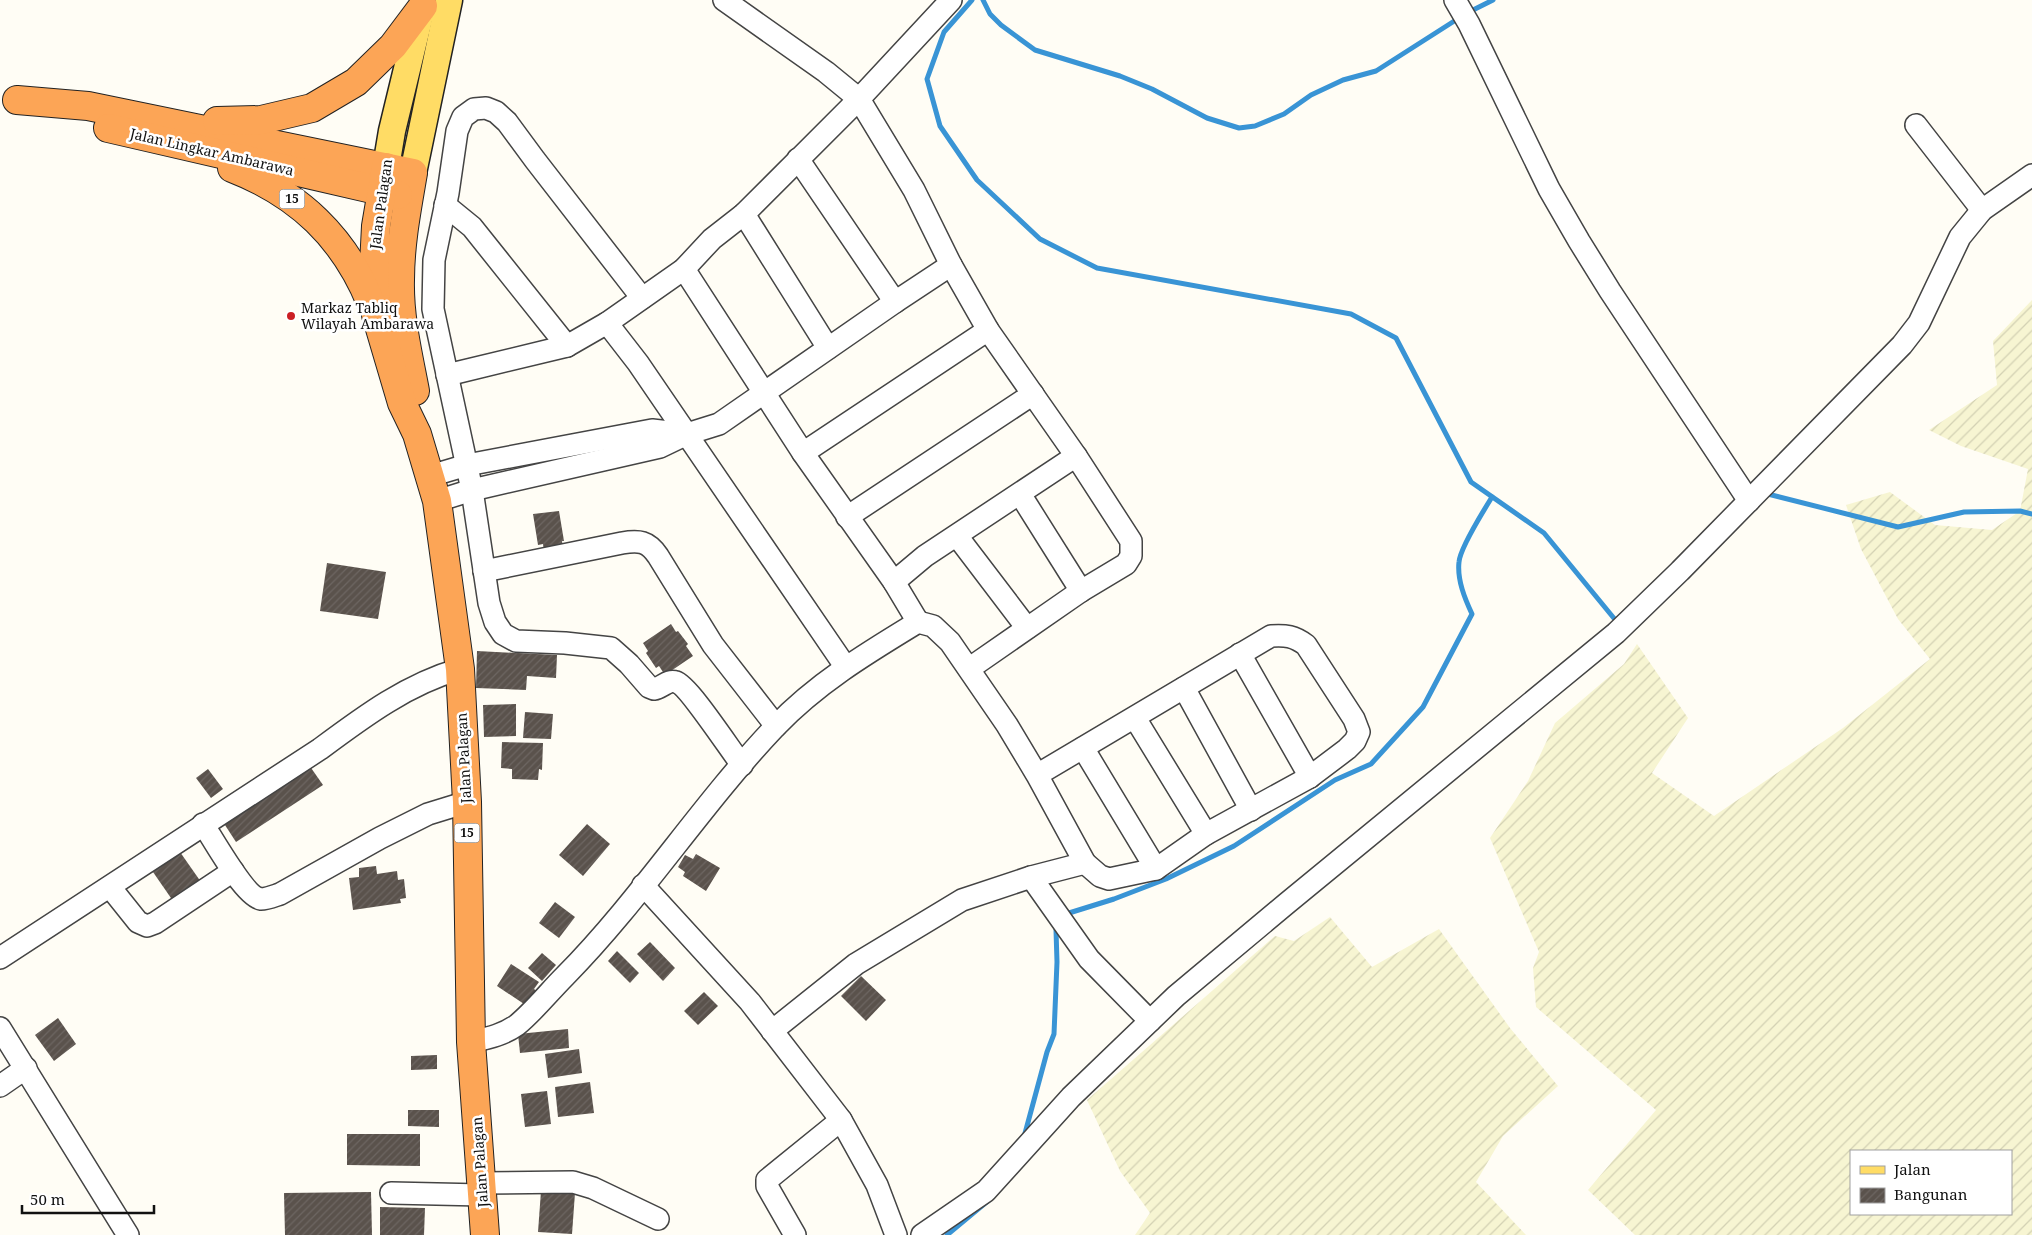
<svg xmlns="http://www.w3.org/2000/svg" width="2032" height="1235" font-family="'Noto Serif',serif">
<defs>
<pattern id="farmland-furrows" width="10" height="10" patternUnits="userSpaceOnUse" patternTransform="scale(1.25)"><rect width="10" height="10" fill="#f7f5d2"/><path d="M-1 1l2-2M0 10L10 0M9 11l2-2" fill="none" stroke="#d3d1b3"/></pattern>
<pattern id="building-hatch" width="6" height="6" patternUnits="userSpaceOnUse" patternTransform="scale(1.25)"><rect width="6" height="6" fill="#5a524c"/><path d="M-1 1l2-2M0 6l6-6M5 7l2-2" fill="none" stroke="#6d6662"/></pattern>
</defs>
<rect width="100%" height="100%" fill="#fffdf5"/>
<g fill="url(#farmland-furrows)" fill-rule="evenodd">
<path d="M 2032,300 L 2032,1235 L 1635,1235 L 1588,1190 L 1656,1110 L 1536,1007 L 1533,968 L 1539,952 L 1490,838 L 1528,781 L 1555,723 L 1624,664 L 1637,644 L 1688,718 L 1652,773 L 1714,816 L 1843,728 L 1930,659 L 1898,619 L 1861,549 L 1846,505 L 1890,492 L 1935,525 L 1992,530 L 2020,511 L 2028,469 L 1961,446 L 1929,430 L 1997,385 L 1993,341 ZM 2011,1151 L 2011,1214 L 1851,1214 L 1851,1151 Z"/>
<polygon points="1330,917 1372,967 1439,929 1510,1028 1558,1086 1503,1136 1476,1182 1526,1235 1135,1235 1150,1213 1120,1171 1087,1100 1275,936 1294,941"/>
</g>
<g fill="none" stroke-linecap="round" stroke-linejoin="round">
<g stroke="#3994d5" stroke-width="5">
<polyline points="972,0 944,32 927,79 940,126 977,180 1040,239 1097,268 1351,314 1396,338 1471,482 1544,533 1617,622 1619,620"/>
<polyline points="983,0 990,14 1001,25 1035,50 1120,76 1152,89 1207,118 1239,128 1255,126 1284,114 1311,95 1343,80 1376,71 1459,18"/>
<polyline points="1469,12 1493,0"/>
<polyline points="1764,493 1898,527 1964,512 2020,511 2032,514"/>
<path d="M 1066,917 L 1069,913 L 1114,899 L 1166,879 L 1234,846 L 1335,780 L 1371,764 L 1423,707 L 1472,614 C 1465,599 1457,580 1459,562 C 1460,548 1484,510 1492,497"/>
<polyline points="1024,1137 1047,1052 1054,1034 1057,962 1056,930 1059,926"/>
<polyline points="947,1235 989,1200"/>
</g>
</g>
<g fill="url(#building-hatch)">
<polygon points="559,511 564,541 562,541 563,549 544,552 543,544 538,545 533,514"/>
<polygon points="327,563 386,572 378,619 320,611"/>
<polygon points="671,624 676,632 678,631 688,644 686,646 693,656 665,675 659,666 656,668 646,653 648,651 643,643"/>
<polygon points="477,651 557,655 556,678 527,676 526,690 476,688"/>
<polygon points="516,704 516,736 484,737 483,705"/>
<polygon points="525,712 553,714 551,739 523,738"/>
<polygon points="502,742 543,743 542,770 539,769 538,780 512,779 512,769 501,768"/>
<polygon points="309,765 323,785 236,842 223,822"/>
<polygon points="208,769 223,789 211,798 196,778"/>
<polygon points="587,824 610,844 583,876 559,855"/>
<polygon points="180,852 201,882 173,901 153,872"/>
<polygon points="696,854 720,868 706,891 683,876 685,872 678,867 685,855 693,859"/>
<polygon points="376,866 377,874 397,871 398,880 404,879 406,898 400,899 401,903 353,910 349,878 359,877 359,868"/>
<polygon points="555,902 575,917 559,938 539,923"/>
<polygon points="650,942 675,968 663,981 637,954"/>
<polygon points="617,951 639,973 630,983 608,961"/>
<polygon points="542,953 556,965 542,981 528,968"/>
<polygon points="511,964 539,982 534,989 540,994 532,1005 526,1001 524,1004 497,986"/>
<polygon points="861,976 886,1000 866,1021 841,996"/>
<polygon points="704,992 718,1006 698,1025 684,1011"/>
<polygon points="58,1018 76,1044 54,1061 35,1035"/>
<polygon points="568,1029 569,1048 520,1053 518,1034"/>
<polygon points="579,1049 582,1073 548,1078 545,1054"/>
<polygon points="437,1055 437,1069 411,1070 411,1056"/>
<polygon points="590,1082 594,1113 558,1117 555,1087"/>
<polygon points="547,1091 551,1124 525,1127 521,1094"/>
<polygon points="408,1110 439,1110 439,1127 408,1126"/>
<polygon points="347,1134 420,1134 420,1166 347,1165"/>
<polygon points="541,1191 575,1193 572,1234 538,1232"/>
<polygon points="371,1192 372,1235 285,1235 284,1193"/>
<polygon points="380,1207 425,1208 424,1235 380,1235"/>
</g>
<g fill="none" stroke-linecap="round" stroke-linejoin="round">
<defs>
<g id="minor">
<polyline points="724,0 826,72 859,99 951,0"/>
<polyline points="1455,0 1469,24 1549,189 1579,241 1610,291 1749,501"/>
<polyline points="1916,125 1982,210"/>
<polyline points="798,159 895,302"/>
<polyline points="445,205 472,227 567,346"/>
<polyline points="744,214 828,348"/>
<polyline points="684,269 803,453 894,582 918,622"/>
<path d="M 642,298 L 535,160 L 507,122 L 496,112 L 486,108 L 474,109 L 463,117 L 457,131 L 448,193 L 434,260 L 433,309 L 472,490 L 489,603 L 495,622 L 503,634 L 516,641 L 565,643 L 611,648 L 629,664 L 649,687 L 654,689 C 662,688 668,679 676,682 C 688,685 731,751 742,765"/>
<polyline points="607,323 638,363 845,666"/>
<polyline points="447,375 567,346 607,323 684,269 712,239 744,214 859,99 914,190 951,265"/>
<polyline points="803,453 988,330"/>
<polyline points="430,476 467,465 652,430 687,434"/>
<polyline points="1020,494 1081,591"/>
<polyline points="437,501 472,490 660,447 687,434 719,424 895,302 951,265 988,330 1076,456 1131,541 1131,556 1126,564 1081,591 970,668"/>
<polyline points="847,517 1033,394"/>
<polyline points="957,536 1027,628"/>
<path d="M 484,571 L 622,543 C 639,540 648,541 658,556 L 713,645 L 776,726"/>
<polyline points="894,582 925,556 1076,456"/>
<polyline points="1240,654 1310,777"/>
<polyline points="1184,688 1251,810"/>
<polyline points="1135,718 1206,834"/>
<polyline points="1083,748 1156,869"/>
<path d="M 203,824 C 213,839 245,897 261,899 C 267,899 274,896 280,894 L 380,838 L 428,814 L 467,802"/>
<polyline points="1031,877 1089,959 1150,1021"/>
<polyline points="643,885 750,1002 841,1120 877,1185 896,1235"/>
<polyline points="110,887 138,922 147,926 155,923 233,871"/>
<path d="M 0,958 L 320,749 C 363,717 407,684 460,669"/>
<polyline points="0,1028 128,1235"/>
<polyline points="772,1031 856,964 962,900 1031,877 1085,863"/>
<path d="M 471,1042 C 488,1038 503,1035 517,1025 C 534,1011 549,992 565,976 C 641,899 700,806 775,727 C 817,683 867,653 918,622 L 933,626 L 950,642 L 1007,725 L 1037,775 L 1085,863 L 1100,876 L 1109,879 L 1156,869 L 1206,834 L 1310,777 L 1347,749 L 1355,741 L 1359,732 L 1354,719 L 1306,645 C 1294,636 1286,635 1271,636 L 1037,775"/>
<polyline points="0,1086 26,1068"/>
<polyline points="482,1183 573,1182 593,1188 658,1219"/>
<polyline points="391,1193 482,1195"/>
<polyline points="795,1235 767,1186 767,1180 841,1120"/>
<polyline points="922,1235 986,1191 1071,1097 1176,996 1286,904 1616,633 1680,571 1902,345 1919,323 1960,237 1982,210 2032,175"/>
</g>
<g id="major">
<polyline points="386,167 392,131 422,7"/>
<polyline points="413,173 449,0"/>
</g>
<g id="highway">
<path d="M 17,100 L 88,106 L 413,173 C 407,208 400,244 400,280 C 399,317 408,354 415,391"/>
<polyline points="217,121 261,120 312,108 356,82 393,46 423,6"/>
<polyline points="108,128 398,195"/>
<polyline points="386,167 376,226 374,265 376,315 402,403 417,434 437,501 460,669 467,802 471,1042 485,1235"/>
<path d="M 232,168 C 299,194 344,237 371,303"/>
</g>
</defs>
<use href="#minor" stroke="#444" stroke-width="24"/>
<use href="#major" stroke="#222" stroke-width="29"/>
<use href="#highway" stroke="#222" stroke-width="30"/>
<use href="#minor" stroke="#fff" stroke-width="21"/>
<use href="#major" stroke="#ffdc65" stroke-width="26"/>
<use href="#highway" stroke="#fca556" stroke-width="28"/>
</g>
<circle fill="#cb1f24" stroke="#fff" stroke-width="2" cx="291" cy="316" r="5"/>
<g text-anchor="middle" stroke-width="5" stroke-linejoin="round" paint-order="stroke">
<g fill="#fff" stroke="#585858" stroke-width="1">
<rect x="279.5" y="189.5" width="25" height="19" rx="4"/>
<rect x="454.5" y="823.5" width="25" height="19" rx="4"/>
</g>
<g font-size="12" font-weight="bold" fill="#111">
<text x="292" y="203">15</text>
<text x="467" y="837">15</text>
</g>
<g font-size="14" fill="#111" stroke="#fff">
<text transform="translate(212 152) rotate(13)" y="5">Jalan Lingkar Ambarawa</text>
<text transform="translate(381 204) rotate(-82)" y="5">Jalan Palagan</text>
<text transform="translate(464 758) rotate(-93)" y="5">Jalan Palagan</text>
<text transform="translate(480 1162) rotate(-94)" y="5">Jalan Palagan</text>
</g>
<g font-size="14" fill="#111" stroke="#fff" text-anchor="start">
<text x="301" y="313">Markaz Tabliq<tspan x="301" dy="16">Wilayah Ambarawa</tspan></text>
</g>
</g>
<rect x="1850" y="1150" width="162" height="65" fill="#ffffff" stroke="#a0a0a0"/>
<rect x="1860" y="1166" width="25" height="8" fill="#ffdc65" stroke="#a0a0a0"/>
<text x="1894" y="1175" font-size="15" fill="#111111">Jalan</text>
<rect x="1860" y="1188" width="25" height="15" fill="url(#building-hatch)" stroke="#a0a0a0"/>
<text x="1894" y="1200" font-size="15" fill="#111111">Bangunan</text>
<path d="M22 1205v8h132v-8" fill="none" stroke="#111111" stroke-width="2.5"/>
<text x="30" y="1205" font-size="15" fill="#111111" stroke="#ffffff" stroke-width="4" paint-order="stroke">50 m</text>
</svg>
